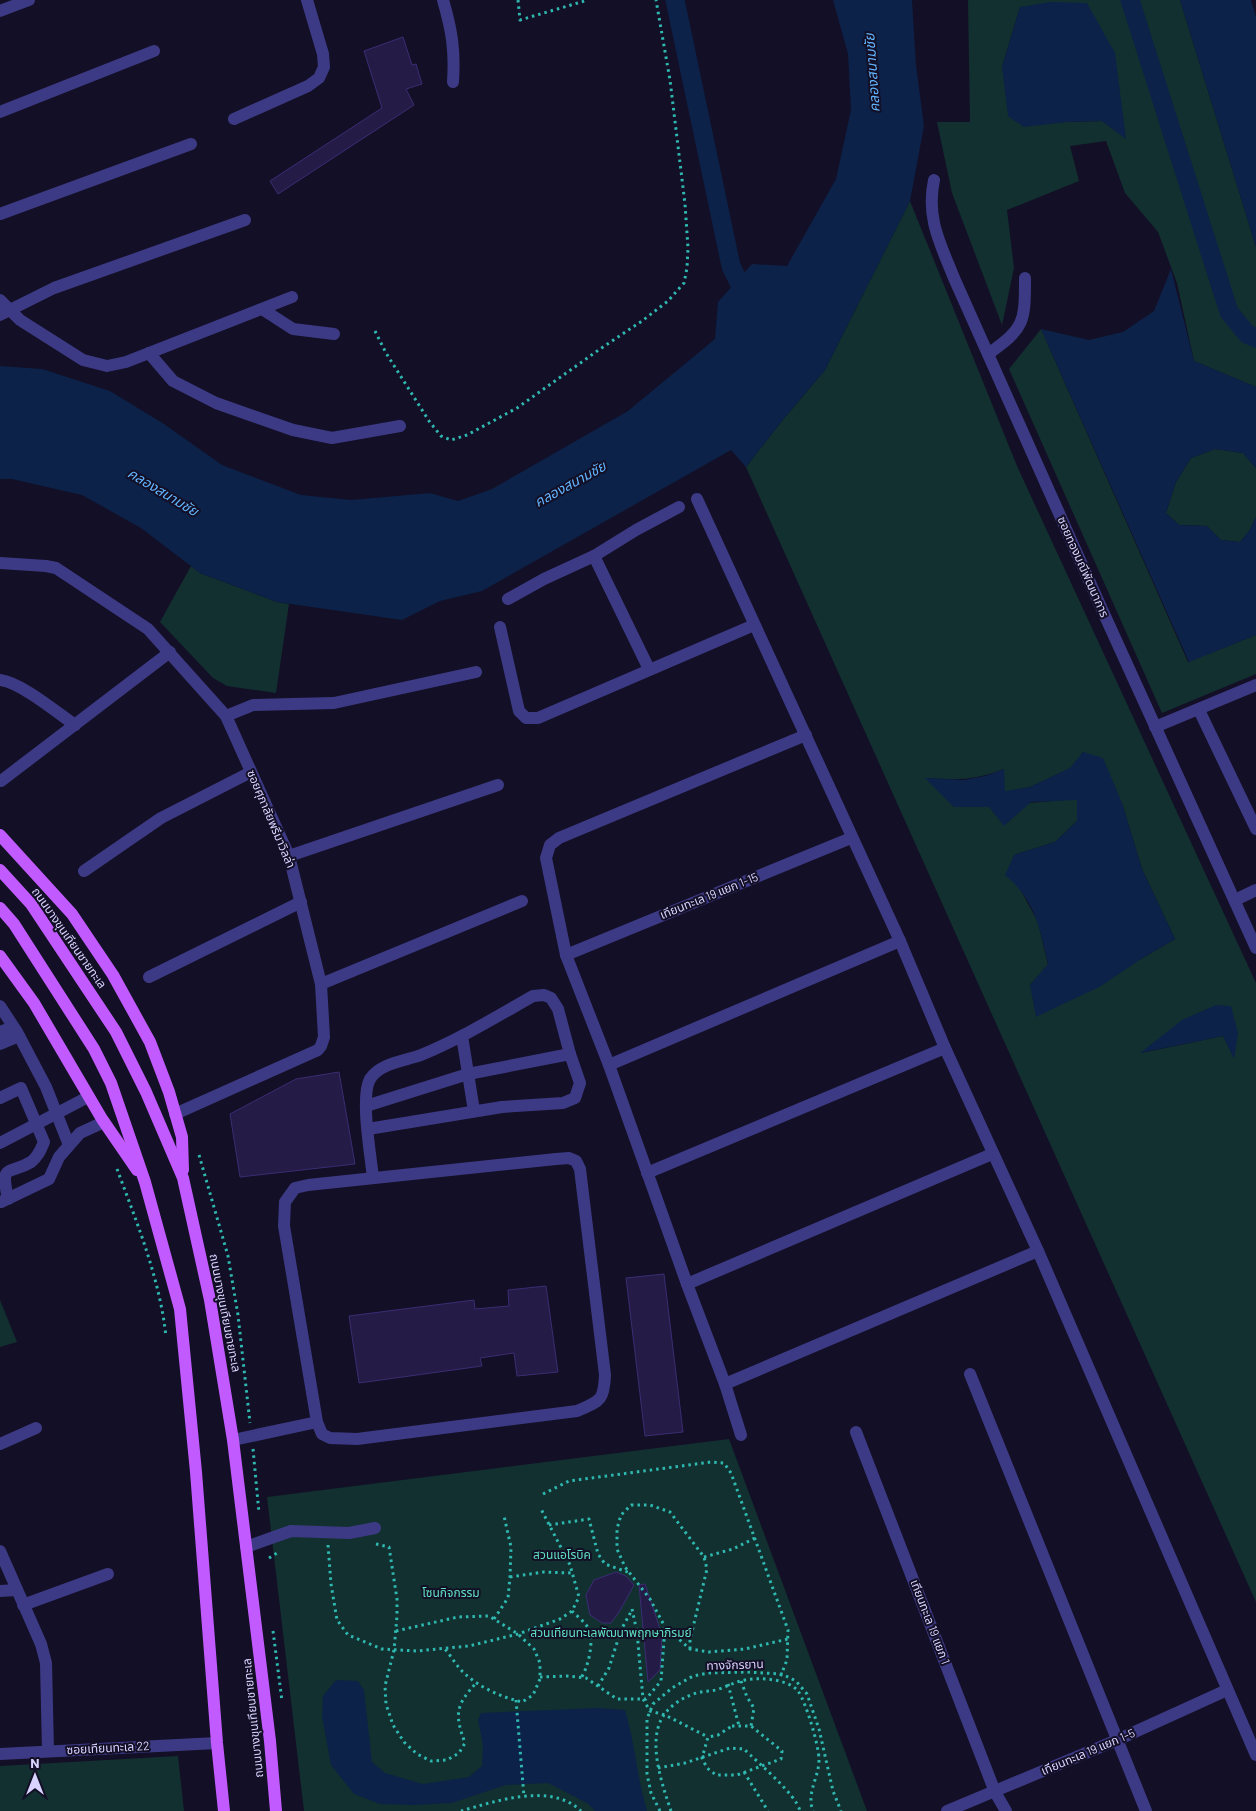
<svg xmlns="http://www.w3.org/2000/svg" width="1256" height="1811" font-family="Barlow,'Noto Sans Thai',sans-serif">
<rect width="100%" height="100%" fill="#130f26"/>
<g fill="#12302f" fill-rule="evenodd">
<path d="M 968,0 L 1180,0 L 1256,247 L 1256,387 L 1194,361 L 1177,283 L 1158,232 L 1125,193 L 1106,141 L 1070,146 L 1079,181 L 1007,210 L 1014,268 L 1002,325 L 952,193 L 937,122 L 970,122 ZM 1020,7 L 1126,138 L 1102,121 L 1067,122 L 1002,67 Z"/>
<path d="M 910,201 L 1017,466 L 1256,983 L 1256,1602 L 746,467 L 781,422 L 825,370 ZM 1083,752 L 1122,803 L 1142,869 L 1175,939 L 1141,959 L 1030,985 L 1048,965 L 1038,922 L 1019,887 L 1014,855 L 1055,842 L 1077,821 L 1077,799 C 1036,802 995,807 954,807 L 926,778 C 959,780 972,781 1004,769 L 1004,792 L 1030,787 L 1071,768 ZM 1231,1007 L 1234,1058 L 1223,1036 L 1141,1053 Z"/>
<polygon points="1041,329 1188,662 1256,635 1256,674 1162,713 1009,369"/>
<polygon points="1215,449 1243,453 1256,468 1256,517 1249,531 1240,542 1221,540 1207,526 1179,525 1166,513 1176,482 1191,458"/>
<polygon points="191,566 200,573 277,602 289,604 276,693 227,686 213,678 160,622"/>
<polygon points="0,1300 17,1342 0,1347"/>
<polygon points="729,1439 867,1811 304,1811 267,1497"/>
<polygon points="178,1756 184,1811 0,1811 0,1766"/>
</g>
<g fill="#0c2248">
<polygon points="833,0 912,0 916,65 924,126 910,201 825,370 781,422 746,467 731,450 482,591 440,601 402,620 277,602 200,573 141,528 82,495 12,479 0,479 0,366 42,369 110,391 164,424 222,465 301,495 351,500 430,493 458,501 492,489 628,411 715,339 718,302 752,264 787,266 836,179 851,110 848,54"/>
<polygon points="1180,0 1251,0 1256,17 1256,247"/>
<polygon points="1050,2 1087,3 1115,53 1126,139 1102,121 1067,122 1024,127 1008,116 1002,67 1020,7"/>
<polygon points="1171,269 1194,361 1256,387 1256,468 1243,453 1215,449 1191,458 1176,482 1166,513 1179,525 1207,526 1221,540 1240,542 1249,531 1256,517 1256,635 1189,662 1041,329 1089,340 1123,332 1154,311"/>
<path d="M 1083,752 L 1103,758 L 1122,803 L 1142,869 L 1175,939 L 1141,959 L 1101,986 L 1036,1017 L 1030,985 L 1048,964 C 1040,928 1035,900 1005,875 L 1014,855 L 1055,842 L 1077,821 L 1077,800 L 1031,802 L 1004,826 L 989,807 L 954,807 L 925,778 L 964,780 L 985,776 L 1004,769 L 1005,791 L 1030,787 L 1070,768 Z"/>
<polygon points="1216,1005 1231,1006 1238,1033 1234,1059 1223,1036 1140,1053 1182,1020"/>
<path d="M 336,1680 L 358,1681 L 364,1690 L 372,1762 L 385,1773 L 423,1784 L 469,1777 L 482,1766 L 483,1745 L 478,1720 L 481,1713 L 598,1708 L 625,1710 C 635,1743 637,1777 647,1811 L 595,1811 L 587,1803 L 548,1783 L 506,1785 L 452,1803 L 414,1805 L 380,1804 L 354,1794 L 331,1765 L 322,1716 L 323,1696 Z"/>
</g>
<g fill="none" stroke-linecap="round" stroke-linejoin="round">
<g stroke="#0c2248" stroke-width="19">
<polyline points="675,0 731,266 748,301"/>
<polyline points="1130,0 1229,312 1247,334 1256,338"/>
</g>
</g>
<g fill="#241b47" stroke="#3b2d73">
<polygon points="403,37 412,65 416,64 422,84 406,89 414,105 278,194 270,181 382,108 364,51"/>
<polygon points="339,1072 355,1164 240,1177 230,1114 296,1079"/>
<polygon points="664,1274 683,1432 645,1436 626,1278"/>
<polygon points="546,1286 558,1372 517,1376 514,1353 480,1358 482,1366 359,1383 349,1316 474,1300 475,1309 509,1306 508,1290"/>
<polygon points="616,1572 626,1576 634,1585 619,1612 611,1623 602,1623 590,1615 586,1595 594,1580"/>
<polygon points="645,1584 662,1635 660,1670 648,1682 639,1585"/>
</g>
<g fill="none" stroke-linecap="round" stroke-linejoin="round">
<g stroke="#2fb8b0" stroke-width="3" stroke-dasharray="2.5 4" stroke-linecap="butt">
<polyline points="518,0 520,20 588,0"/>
<polyline points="375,331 386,353 429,421 441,436 451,440 467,435 517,408 600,349 642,321 668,301 684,283 687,268 688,248 685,204 670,80 656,0"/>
<polyline points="199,1155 228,1256 238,1315 250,1423"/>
<path d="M 117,1169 C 137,1223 160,1279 166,1337"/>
<polyline points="253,1449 259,1513"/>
<polyline points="543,1494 569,1481 711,1462 724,1463 731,1473 788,1630 787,1660 779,1680"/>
<polyline points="549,1525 589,1519 598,1554 605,1564 630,1573"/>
<path d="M 376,1544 L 389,1547 L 397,1599 L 397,1616 L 394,1650 L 385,1686 L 386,1704 L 393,1725 L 404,1742 L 417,1754 L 431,1761 L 447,1760 L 459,1753 L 465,1743 C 454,1713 456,1705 477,1682"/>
<polyline points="328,1545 331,1584 337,1620 348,1635 382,1649 417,1651 469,1646 518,1634 560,1619 572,1611 579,1597 570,1565 541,1509"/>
<polyline points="704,1557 733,1549 755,1538"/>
<polyline points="269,1558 277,1553"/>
<polyline points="510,1577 544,1572 572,1573"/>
<polyline points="632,1609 637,1632 643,1699 650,1711 665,1715 708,1737"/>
<path d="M 572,1611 C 577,1616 585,1622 588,1628 C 595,1640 588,1668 581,1678"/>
<polyline points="494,1619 508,1598 510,1577 511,1547 504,1516"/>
<polyline points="273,1631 282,1701"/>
<path d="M 396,1631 L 458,1617 L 489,1616 L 518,1634 L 534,1649 L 540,1663 L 540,1679 L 533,1695 L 522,1702 C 501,1697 478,1687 462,1671 C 456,1665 451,1656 445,1649"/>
<polyline points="690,1649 690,1640 707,1569 704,1557 670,1512 650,1505 631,1505 621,1515 617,1529 617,1549 625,1567 650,1599 665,1627 690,1649 709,1652 745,1649 788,1639"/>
<polyline points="540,1677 567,1676 586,1678 617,1699 646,1699 661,1681 665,1627"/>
<polyline points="741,1681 747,1697 754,1708 751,1726"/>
<polyline points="728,1684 739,1726"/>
<polyline points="598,1686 609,1668 621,1630 632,1610"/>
<polyline points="516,1700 524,1797"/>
<polygon points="732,1726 751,1726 782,1751 781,1759 737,1775 716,1775 707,1768 702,1758 708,1737 718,1735"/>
<path d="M 658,1768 L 685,1763 L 730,1748 L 744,1749 C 758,1763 796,1794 800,1811"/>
<polyline points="744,1772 768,1811"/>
<path d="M 461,1811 C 496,1801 551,1782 581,1811"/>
<polyline points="660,1811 651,1793 647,1774 647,1719 653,1704 672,1688 693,1676 709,1673 746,1672 782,1674 796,1681 807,1694 819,1729 833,1791 841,1811"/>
<path d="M 671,1811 C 663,1787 649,1748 660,1722 C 666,1707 685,1695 701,1692 C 706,1691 711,1691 716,1690 C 726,1687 734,1682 745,1680 C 760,1677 788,1679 798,1691 C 806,1702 819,1746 819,1760 C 819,1777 806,1793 813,1811"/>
</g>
<g stroke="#3d3a85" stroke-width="12">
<path d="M 443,0 C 452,31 455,50 453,82"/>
<polyline points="0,11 29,0"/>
<polyline points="0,112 154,51"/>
<polyline points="234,119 308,86 319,78 324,67 323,54 307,0"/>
<path d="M 934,180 C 926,218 940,243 954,278 L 1100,605 L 1256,948"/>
<polyline points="0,214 191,144"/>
<polyline points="0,300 20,320 83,360 107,366 126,362 292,297"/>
<polyline points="262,309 293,329 334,334"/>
<polyline points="0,315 54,288 245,220"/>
<polyline points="149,353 173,381 216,403 293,430 332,438 400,426"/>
<path d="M 988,354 C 1025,328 1025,322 1025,278"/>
<polyline points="697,499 900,941 945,1048 1038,1251 1256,1755"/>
<polyline points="594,556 649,669"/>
<polyline points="0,563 46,566 56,568 148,629 226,716 289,856 321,984 324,1037 321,1046 318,1050 175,1114"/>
<polyline points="508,599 544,579 594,556 636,530 679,507"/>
<polyline points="500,627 519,711 526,718 538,718 754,625"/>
<path d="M 0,680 C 22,683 56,712 75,725"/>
<polyline points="1199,710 1256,829"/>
<polyline points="226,716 253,705 334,703 476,672"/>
<polyline points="1155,727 1256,685"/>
<polyline points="1,781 170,652"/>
<polyline points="289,856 498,785"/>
<polyline points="84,871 161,818 251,772"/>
<polyline points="1235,900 1256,890"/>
<polyline points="566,955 851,838"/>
<polyline points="149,977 301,902"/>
<polyline points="321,984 522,901"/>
<polyline points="0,1006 17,1032 46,1087 69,1145"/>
<polyline points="0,1032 13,1027"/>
<polyline points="462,1036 474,1111"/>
<polyline points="0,1044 19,1036"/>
<polyline points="609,1065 900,941"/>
<path d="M 0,1098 L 21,1088 L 44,1142 C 41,1149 38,1157 31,1162 C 8,1176 0,1162 8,1199"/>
<polyline points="366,1106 468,1074 570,1054"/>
<path d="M 368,1129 L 502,1107 L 563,1103 L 575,1098 L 580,1083 L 570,1054 L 558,1009 L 551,998 L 544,995 L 533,996 C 496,1017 460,1039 421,1055 C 405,1061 380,1063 370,1079 C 360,1097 371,1157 373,1178"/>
<polyline points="0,1143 88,1097"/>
<polyline points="647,1173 945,1048"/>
<polyline points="1,1202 49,1179 59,1157 80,1133 104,1122"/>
<polyline points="687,1284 992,1154"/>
<polyline points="970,1374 1146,1811"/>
<polyline points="725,1384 1038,1251"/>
<polyline points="856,1432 995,1792 1006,1811"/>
<polyline points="741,1435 725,1384 687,1284 609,1065 566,955 546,858 550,845 559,838 806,735"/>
<path d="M 233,1440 L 317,1422 L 322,1434 L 330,1438 L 357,1439 L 577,1411 C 600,1401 604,1401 605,1375 L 580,1169 L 576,1161 L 569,1158 L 556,1159 L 308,1185 L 295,1188 L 285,1202 L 284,1226 L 317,1422"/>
<polyline points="0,1444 36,1428"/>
<polyline points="246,1547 291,1531 349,1533 375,1528"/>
<polyline points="0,1551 41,1644 46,1663 48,1751"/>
<polyline points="0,1591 16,1590"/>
<polyline points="23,1605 108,1574"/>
<polyline points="0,1754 217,1743"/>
<polyline points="947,1811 1117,1740 1227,1690"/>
</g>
<g stroke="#c25bff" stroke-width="12">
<polyline points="0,835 72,914 113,975 150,1042 169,1092 182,1137 183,1170"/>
<polyline points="0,870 31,904 116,1032 146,1092 183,1178 210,1300 233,1440 270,1741 276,1811"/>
<polyline points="0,908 14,924 94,1049 111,1083 145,1182 180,1309 196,1472 217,1743 224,1811"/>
<polyline points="0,956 34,1003 102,1119 137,1170"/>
</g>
</g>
<g text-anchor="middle" stroke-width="4" stroke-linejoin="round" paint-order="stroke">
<g font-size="12" fill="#d9d4ff" stroke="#130f26">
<text transform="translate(1083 567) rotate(66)" y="4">ซอยทองมณีพัฒนาการ</text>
<text transform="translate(271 819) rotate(67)" y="4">ซอยศุภาลัยพรีมาวิลล่า</text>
<text transform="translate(709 896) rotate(-22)" y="4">เทียนทะเล 19 แยก 1-15</text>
<text transform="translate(69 938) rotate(55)" y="4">ถนนบางขุนเทียนชายทะเล</text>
<text transform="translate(225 1313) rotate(79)" y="4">ถนนบางขุนเทียนชายทะเล</text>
<text transform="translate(930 1622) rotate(69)" y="4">เทียนทะเล 19 แยก 1</text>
<text transform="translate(735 1665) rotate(-2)" y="4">ทางจักรยาน</text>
<text transform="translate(253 1718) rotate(-96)" y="4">ถนนบางขุนเทียนชายทะเล</text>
<text transform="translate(108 1748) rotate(-3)" y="4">ซอยเทียนทะเล 22</text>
<text transform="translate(1088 1752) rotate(-23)" y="4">เทียนทะเล 19 แยก 1-5</text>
</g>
<g font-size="12" fill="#5fe0c0" stroke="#130f26">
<text x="562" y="1559">สวนแอโรบิค</text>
<text x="451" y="1597">โซนกิจกรรม</text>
<text x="611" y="1637">สวนเทียนทะเลพัฒนาพฤกษาภิรมย์</text>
</g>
<g font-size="14" font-style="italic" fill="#62b6ff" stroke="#130f26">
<text transform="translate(872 73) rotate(-94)" y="5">คลองสนามชัย</text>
<text transform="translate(570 484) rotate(-29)" y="5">คลองสนามชัย</text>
<text transform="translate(163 492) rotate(31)" y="5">คลองสนามชัย</text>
</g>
</g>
<g transform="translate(35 1776)" stroke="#130f26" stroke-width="4" paint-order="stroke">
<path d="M0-4L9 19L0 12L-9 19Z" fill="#d9d4ff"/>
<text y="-8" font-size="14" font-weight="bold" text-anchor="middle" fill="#d9d4ff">N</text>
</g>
</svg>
